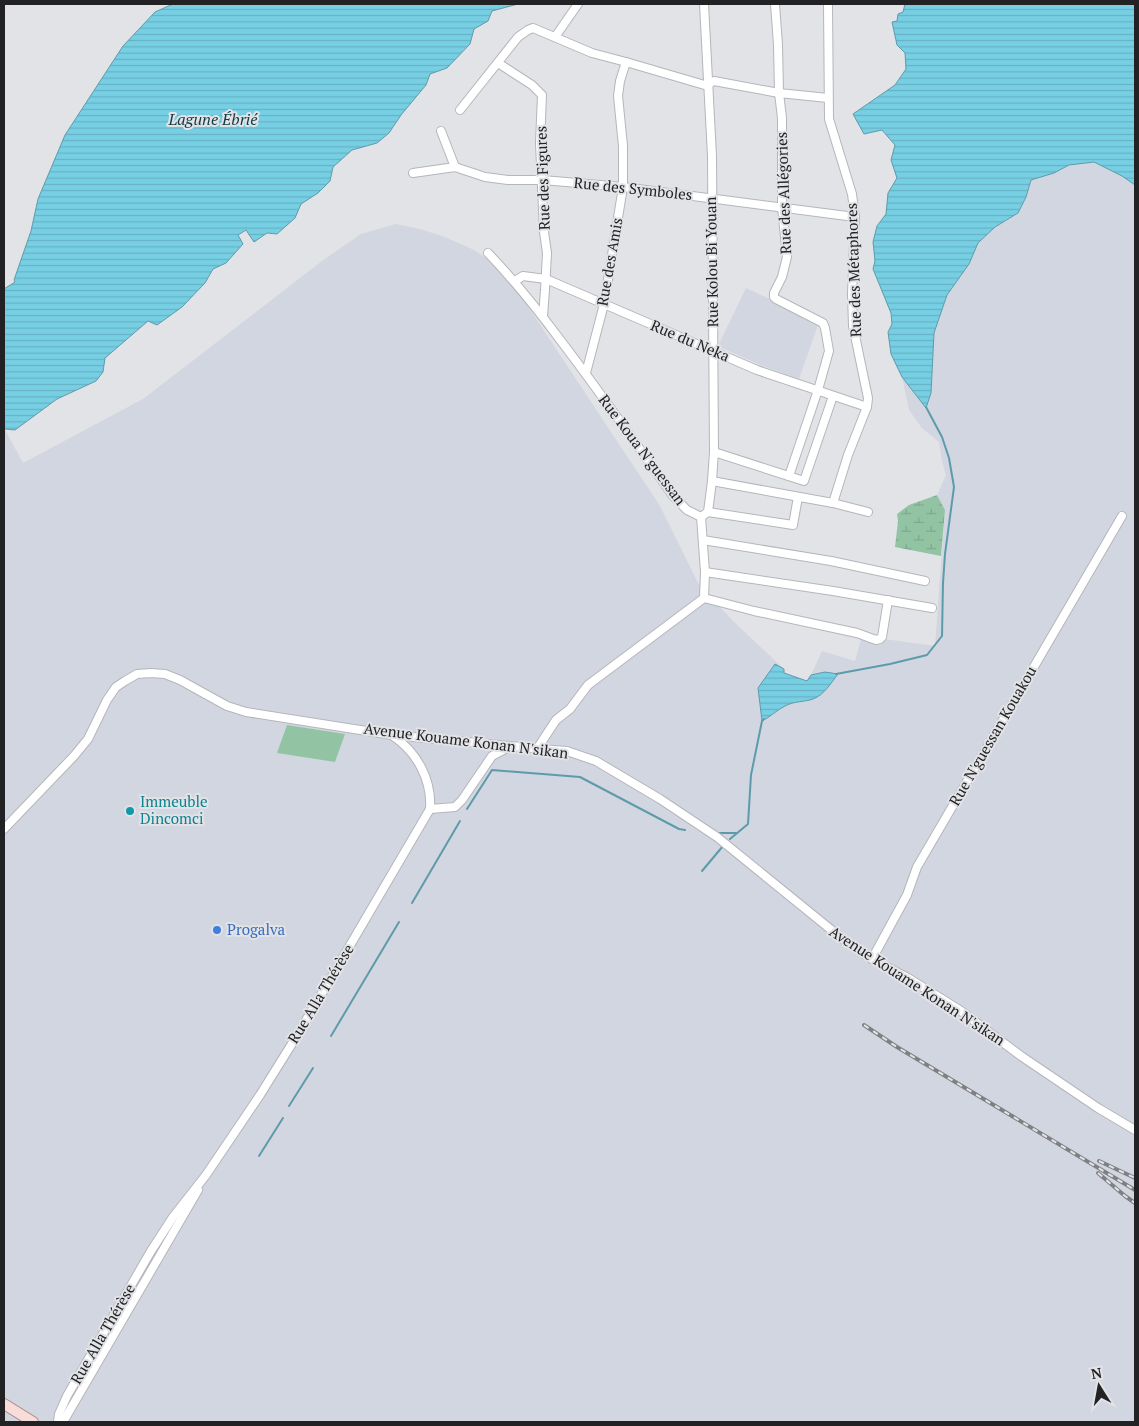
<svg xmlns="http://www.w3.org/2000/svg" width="1139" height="1426" font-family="'PT Serif',serif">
<defs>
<pattern id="wetland-marsh" width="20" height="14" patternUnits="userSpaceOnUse" patternTransform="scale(1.25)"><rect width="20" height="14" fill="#92c4a4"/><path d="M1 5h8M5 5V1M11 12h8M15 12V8" fill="none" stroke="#7ea88d"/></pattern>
<pattern id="water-rules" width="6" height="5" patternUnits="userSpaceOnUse" patternTransform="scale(1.25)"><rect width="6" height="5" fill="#77cfe4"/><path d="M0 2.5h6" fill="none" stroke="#67b1c3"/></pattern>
</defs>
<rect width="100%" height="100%" fill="#e2e3e7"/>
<g fill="#d2d6e1">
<polygon points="1094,162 1122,176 1135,185 1135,1422 4,1422 4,428 23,463 143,399 322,261 361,234 396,224 420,229 445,237 474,250 493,263 513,284 660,506 698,583 734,622 784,669 784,673 807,681 811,675 822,651 855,661 862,636 935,646 945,510 937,495 946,475 942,461 939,442 922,428 909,410 902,377 926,408 931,393 934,333 947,295 969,264 978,243 995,227 1018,213 1026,197 1031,180 1054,173 1069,165"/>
<polygon points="746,288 819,322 799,379 758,364 718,346"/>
</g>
<polygon fill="#92c4a4" points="287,725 345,734 335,762 277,753"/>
<polygon fill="url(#wetland-marsh)" points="937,495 945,510 941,556 895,547 898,521 897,514 909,505"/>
<g fill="url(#water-rules)" stroke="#5e9baa">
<polygon points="173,4 518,4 492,11 488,21 474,29 470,44 447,68 430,74 426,85 401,115 389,133 377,143 352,150 333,167 330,181 318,193 301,204 295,218 277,234 267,233 254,242 246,230 238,235 243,244 226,263 213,269 205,283 182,307 157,325 148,321 105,358 103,372 96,381 57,399 15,430 5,429 4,428 4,289 15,282 14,280 31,231 38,199 65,135 123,46 155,12"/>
<polygon points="905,4 1135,4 1135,185 1122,176 1094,162 1069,165 1054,173 1031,180 1026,197 1018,213 995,227 978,243 969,264 947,295 934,333 931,393 926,408 902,377 891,354 888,332 892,324 891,313 873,269 875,261 873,242 877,226 886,214 888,193 897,178 891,160 895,145 882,130 864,134 853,114 895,85 906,69 905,53 897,45 892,22 897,21 898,14 903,12"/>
<path d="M 775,664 L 784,669 L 784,673 L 807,681 L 811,675 L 825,672 L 838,674 C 831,683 824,695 813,699 C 805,702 794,701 785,706 C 777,710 770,717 762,721 L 758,688 Z"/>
</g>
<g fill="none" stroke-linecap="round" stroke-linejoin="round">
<g stroke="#5e9baa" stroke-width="2">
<polyline points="836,674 890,664 927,655 942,636 943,583 945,554 954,487 949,458 942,437 926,407"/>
<polyline points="467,809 492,770 580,777 679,829 685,830"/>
<polyline points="716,833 736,833"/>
<polyline points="730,839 748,824 751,775 762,721 764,719"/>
<polyline points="702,871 723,846"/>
<polyline points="412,903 460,821"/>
<polyline points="331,1036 399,922"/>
<polyline points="289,1106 313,1068"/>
<polyline points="259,1156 283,1118"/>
</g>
<defs>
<g id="minor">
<polyline points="775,4 778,45 779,93 782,118 782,207 787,257 782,277 774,293 774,297 776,299 823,323 825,328 829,351 818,390 789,476"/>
<polyline points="828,4 829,119 852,194 855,217 852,294 853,326 868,398 867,407 848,455 833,503"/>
<polyline points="555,37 578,4"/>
<polyline points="498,63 532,85 542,95 540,143 544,232 547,253 545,290 543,316"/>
<polyline points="460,110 518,37 528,30 533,28 592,53 626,62 708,86 710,83 714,81 779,93 828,98"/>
<polyline points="441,131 455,167"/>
<polyline points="413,173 455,167 485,177 508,180 543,180 623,187 855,217"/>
<path d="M 488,253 C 515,281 538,310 561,341 C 600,392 636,444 673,496 L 687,510 L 701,517 L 705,572 L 704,598 L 588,685 L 570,709 L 556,720 L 537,749"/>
<polyline points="515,281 523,276 546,279 757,370 867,407"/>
<polyline points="586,373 604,304 623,187 623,146 618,96 620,81 626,62"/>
<polyline points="714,452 804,481 833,396"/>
<polyline points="712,481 833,503 868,512"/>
<polyline points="708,512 793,525 798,497"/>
<polyline points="701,517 708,512 712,481 714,452 712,156 704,4"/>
<polyline points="703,540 831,561 925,581"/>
<polyline points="705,572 833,591 932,608"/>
<polyline points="704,598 754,611 857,633 876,640 880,639 882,637 888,600"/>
<polyline points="430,809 455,807 462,800 492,756 509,747"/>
<polyline points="4,829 74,756 88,739 107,700 116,687 125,681 137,674 151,673 165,674 180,680 227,706 246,712 392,735 553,750 567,751 596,761 660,799 717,837 845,941 872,959 908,978 961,1011 1021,1056 1098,1108 1135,1130"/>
<polyline points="872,959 907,895 917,867 1122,516"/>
<path d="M 58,1422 L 59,1414 L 67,1396 L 151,1251 L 173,1217 L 206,1175 L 260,1095 L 298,1034 L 430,809 C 432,780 417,752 393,736"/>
<polyline points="63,1422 198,1190"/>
</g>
<polyline id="major" points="4,1404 33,1422"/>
</defs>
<use href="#minor" stroke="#b5b6ba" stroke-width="10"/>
<use href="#major" stroke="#a98c89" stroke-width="12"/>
<use href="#minor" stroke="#fff" stroke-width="8"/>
<use href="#major" stroke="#f7dcd9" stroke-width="10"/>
<defs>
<g id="rail">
<polyline points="864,1025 897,1047 1135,1190"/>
<polyline points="1099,1161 1135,1178"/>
<polyline points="1098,1173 1125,1196 1135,1203"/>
</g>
</defs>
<use href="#rail" stroke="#7f8083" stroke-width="4"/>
<use href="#rail" stroke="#e2e3e7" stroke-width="2" stroke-dasharray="5.5" stroke-linecap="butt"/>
</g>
<circle fill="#0f9aa8" stroke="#e2e3e7" stroke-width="2" cx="130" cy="811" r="5"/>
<circle fill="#3f7fe0" stroke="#e2e3e7" stroke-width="2" cx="217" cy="930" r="5"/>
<g text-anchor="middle" stroke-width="4" stroke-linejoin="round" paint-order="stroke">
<g font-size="15" fill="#222224" stroke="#e2e3e7">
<text transform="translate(543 178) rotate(-92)" y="5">Rue des Figures</text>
<text transform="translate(633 189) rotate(6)" y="5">Rue des Symboles</text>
<text transform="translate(784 193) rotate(-92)" y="5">Rue des Allégories</text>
<text transform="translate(610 262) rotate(-80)" y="5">Rue des Amis</text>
<text transform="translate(712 262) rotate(-91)" y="5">Rue Kolou Bi Youan</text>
<text transform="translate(854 270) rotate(-92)" y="5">Rue des Métaphores</text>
<text transform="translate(690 341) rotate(23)" y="5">Rue du Neka</text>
<text transform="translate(642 450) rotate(53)" y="5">Rue Koua N'guessan</text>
<text transform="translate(993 736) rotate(-60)" y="5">Rue N'guessan Kouakou</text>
<text transform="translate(466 741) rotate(7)" y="5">Avenue Kouame Konan N'sikan</text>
<text transform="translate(917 986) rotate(33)" y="5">Avenue Kouame Konan N'sikan</text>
<text transform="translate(321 994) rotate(-59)" y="5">Rue Alla Thérèse</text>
<text transform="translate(103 1334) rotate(-60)" y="5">Rue Alla Thérèse</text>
</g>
<g font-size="15" fill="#0d838f" stroke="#e2e3e7" text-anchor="start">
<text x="140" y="807">Immeuble<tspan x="140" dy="17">Dincomci</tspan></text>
</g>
<g font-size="15" fill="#366cbe" stroke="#e2e3e7" text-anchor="start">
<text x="227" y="935">Progalva</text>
</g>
<g font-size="16" font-style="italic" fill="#113b44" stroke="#e2e3e7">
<text x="213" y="125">Lagune Ébrié</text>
</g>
</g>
<rect width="1139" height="1426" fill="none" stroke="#222224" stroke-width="10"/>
<g transform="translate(1099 1386) rotate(349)" stroke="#e2e3e7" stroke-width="4" paint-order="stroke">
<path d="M0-4L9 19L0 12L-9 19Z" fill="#222224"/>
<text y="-8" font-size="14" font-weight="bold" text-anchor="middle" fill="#222224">N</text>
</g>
</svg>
